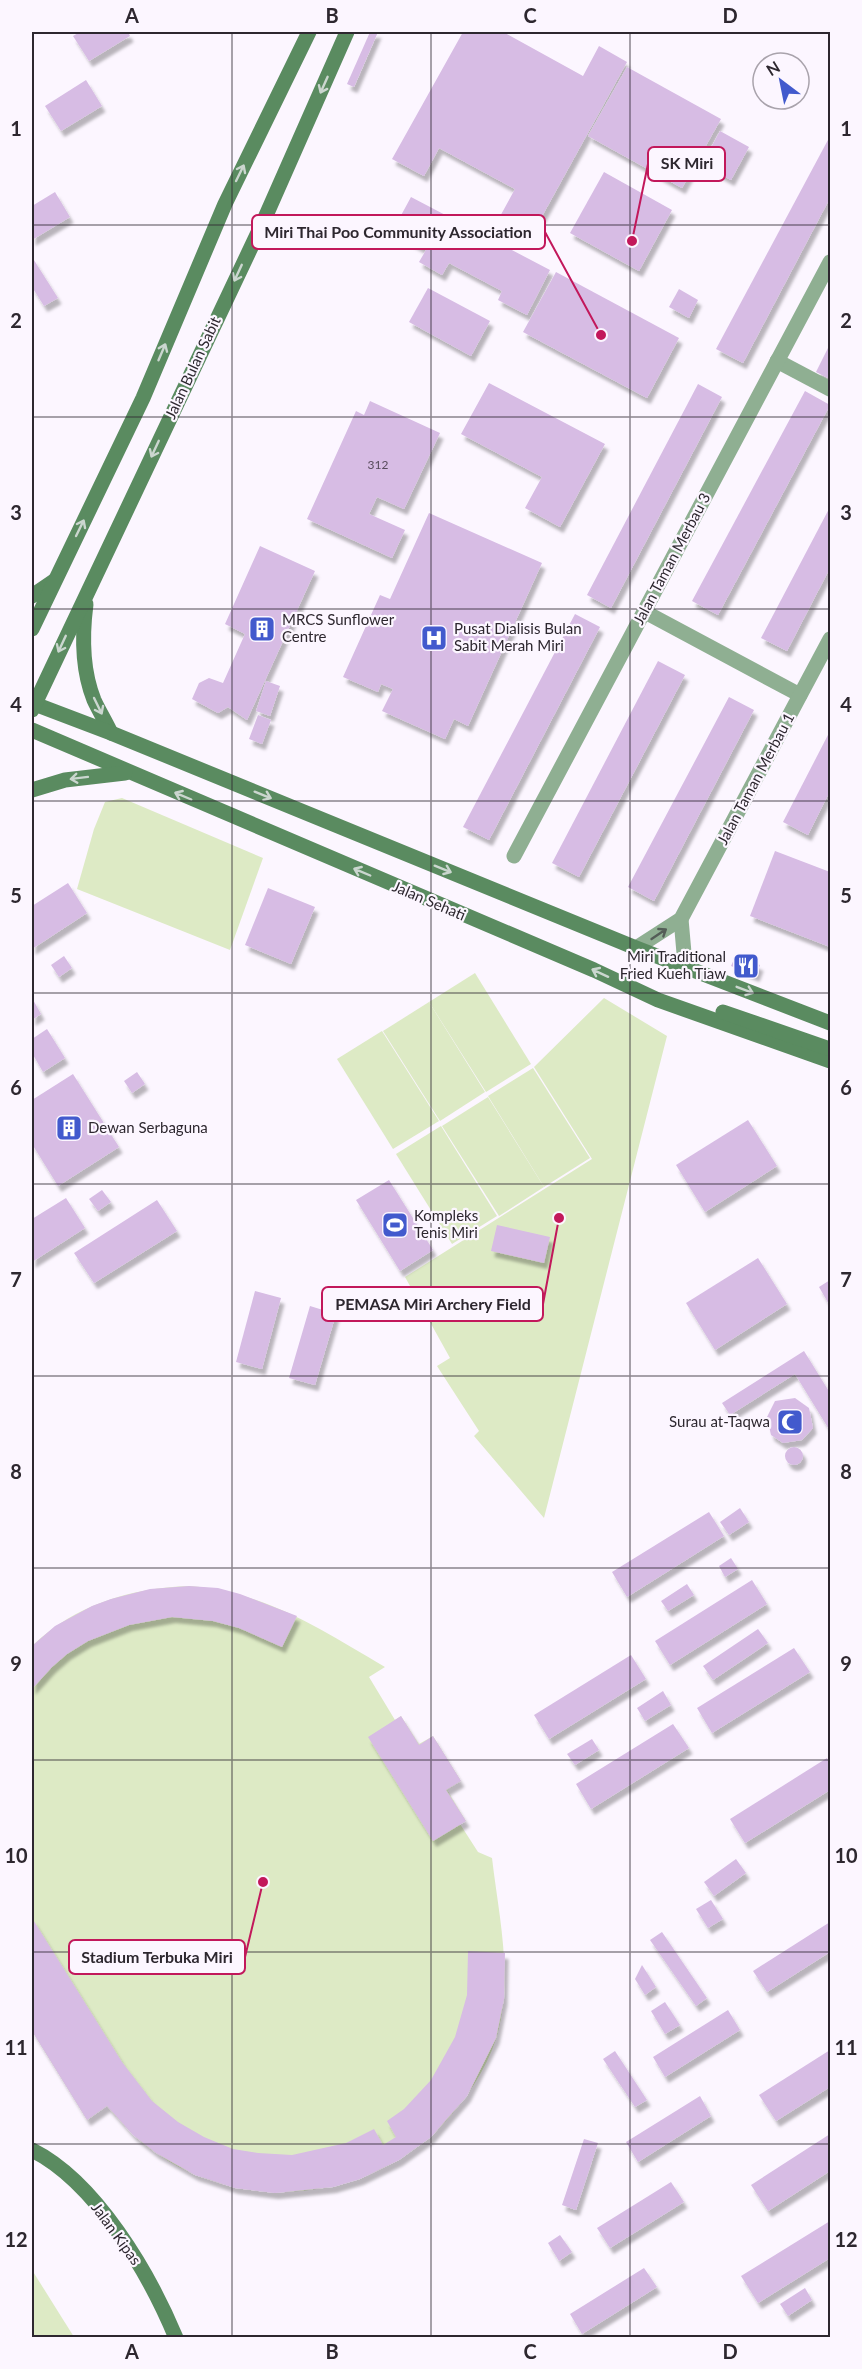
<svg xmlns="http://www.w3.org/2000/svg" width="862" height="2369" font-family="Lato,sans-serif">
<defs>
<filter id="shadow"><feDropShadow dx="3.5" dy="6" stdDeviation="1.5" flood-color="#0004"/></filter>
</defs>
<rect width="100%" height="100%" fill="#fcf6ff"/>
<g fill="#ddeac5">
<polygon points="122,798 263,858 230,950 77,889 94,829 105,802"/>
<polygon points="475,973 531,1064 486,1092 429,1002"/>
<polygon points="604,998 667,1036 544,1518 474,1436 479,1431 437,1366 450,1358 405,1277 592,1159 534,1067"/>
<polygon points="429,1002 485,1092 440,1121 383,1031"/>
<polygon points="382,1031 439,1121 393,1149 337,1059"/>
<polygon points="533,1068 590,1158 544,1187 488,1096"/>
<polygon points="488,1097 544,1187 499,1216 442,1126"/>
<polygon points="441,1126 497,1216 452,1244 396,1154"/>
<path d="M 189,1586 C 266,1592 320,1629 385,1667 L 369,1677 L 395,1720 L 401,1716 L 419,1744 L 433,1736 L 461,1781 L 447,1790 L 466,1821 L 460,1824 L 478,1852 L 492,1858 C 499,1918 514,1979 496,2039 C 486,2070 466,2099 444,2123 C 370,2201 245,2215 156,2153 C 137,2140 122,2124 107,2106 L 87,2120 L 32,2031 L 32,1646 C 75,1605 130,1588 189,1586 Z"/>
<polygon points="32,2270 74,2337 32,2337"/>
</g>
<g fill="#d7bce4" filter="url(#shadow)">
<polygon points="80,32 128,32 130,36 89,61 73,36"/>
<polygon points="370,32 378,32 354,87 347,84"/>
<polygon points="463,32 506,32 505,33 583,76 599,46 627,62 530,238 498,220 515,189 439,148 424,176 392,159"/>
<polygon points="627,67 721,119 682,188 588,136"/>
<polygon points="86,80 102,106 61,131 45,106"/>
<polygon points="720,131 749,147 731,180 702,164"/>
<polygon points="829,138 830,139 830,198 743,363 716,349"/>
<polygon points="604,172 672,210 639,271 570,233"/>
<polygon points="55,192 70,217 32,240 32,206"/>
<polygon points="411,197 550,270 527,315 498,300 502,291 449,263 442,275 419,262 426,250 392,232"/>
<polygon points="32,257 58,298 44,306 32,287"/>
<polygon points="556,272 679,338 647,398 523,332"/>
<polygon points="428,288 490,321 471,356 409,322"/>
<polygon points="679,289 698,300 689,318 669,307"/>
<polygon points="830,344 830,379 816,372"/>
<polygon points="489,383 605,444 560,527 525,508 542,477 461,434"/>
<polygon points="698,384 722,397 611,608 587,595"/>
<polygon points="805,391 830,405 718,615 692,601"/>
<polygon points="370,401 440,433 404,509 377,497 369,514 405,530 392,558 307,519 356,411 364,415"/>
<polygon points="830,507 830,568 787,651 761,638"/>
<polygon points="429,513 542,563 468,726 454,719 445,739 382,711 393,689 381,684 378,692 343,677 380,595 390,599"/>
<polygon points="260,546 315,571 247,720 228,707 218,713 192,699 199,683 209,678 223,683 245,634 225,624"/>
<polygon points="575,614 600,627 489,840 463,827"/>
<polygon points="658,661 685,675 579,877 552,863"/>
<polygon points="266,681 280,686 270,716 256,711"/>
<polygon points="729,697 754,710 654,901 628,887"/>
<polygon points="258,715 271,720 262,744 249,739"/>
<polygon points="830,731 830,791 808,835 783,822"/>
<polygon points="775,851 830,872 830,947 750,916"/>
<polygon points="68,883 87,913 32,949 32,906"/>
<polygon points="268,888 315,907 291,964 245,945"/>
<polygon points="736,955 760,965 756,976 731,966"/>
<polygon points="64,956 72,968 59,977 51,965"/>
<polygon points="32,998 41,1014 32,1020"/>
<polygon points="47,1029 65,1058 43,1072 32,1053 32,1039"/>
<polygon points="137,1072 145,1084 132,1093 124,1081"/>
<polygon points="73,1074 119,1147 58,1186 32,1144 32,1100"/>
<polygon points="748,1120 777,1166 705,1212 676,1165"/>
<polygon points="389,1180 433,1250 400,1271 356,1200"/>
<polygon points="102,1190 111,1202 98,1211 89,1199"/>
<polygon points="66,1198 85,1228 32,1262 32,1219"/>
<polygon points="157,1200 177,1231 94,1283 74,1253"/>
<polygon points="497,1225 550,1237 544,1263 491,1251"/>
<polygon points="758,1258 787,1304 715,1350 686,1303"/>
<polygon points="830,1280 830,1306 819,1287"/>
<polygon points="255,1291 281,1298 262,1369 236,1362"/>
<polygon points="310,1306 336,1314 315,1385 289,1378"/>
<polygon points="804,1351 830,1393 830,1431 795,1374 730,1415 722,1403"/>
<polygon points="795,1398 809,1408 813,1428 802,1440 783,1443 771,1435 767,1417 775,1401"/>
<circle cx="794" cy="1456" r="9"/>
<polygon points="740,1508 749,1522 729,1535 720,1522"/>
<polygon points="709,1512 724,1536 627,1597 612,1572"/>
<polygon points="731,1558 738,1569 725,1577 719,1566"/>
<polygon points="752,1580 767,1604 670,1665 655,1641"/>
<polygon points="687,1584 694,1595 668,1611 661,1601"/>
<polygon points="189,1586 218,1588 240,1594 297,1616 282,1647 239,1628 213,1621 172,1617 129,1625 88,1641 67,1654 52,1667 32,1689 32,1646 55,1626 92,1606 111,1599 150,1589"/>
<polygon points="758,1629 768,1643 713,1680 703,1666"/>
<polygon points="794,1648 810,1672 712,1733 697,1708"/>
<polygon points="631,1655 646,1679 549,1739 534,1715"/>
<polygon points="663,1691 671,1705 645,1721 637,1708"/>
<polygon points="401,1716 419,1745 433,1736 461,1781 446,1790 466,1821 433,1841 368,1737"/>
<polygon points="673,1724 689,1748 591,1809 576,1784"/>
<polygon points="592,1739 599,1750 575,1765 567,1754"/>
<polygon points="827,1758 830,1764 830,1790 745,1843 730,1819"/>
<polygon points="736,1859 746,1873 714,1896 704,1882"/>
<polygon points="711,1900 723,1919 708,1928 696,1909"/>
<polygon points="32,1918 122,2062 152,2101 178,2122 204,2137 233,2149 258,2153 292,2155 346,2143 374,2129 383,2145 396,2137 387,2121 404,2109 431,2080 455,2037 467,1995 468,1951 505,1953 504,1999 496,2038 467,2096 431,2137 399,2160 360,2179 333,2187 275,2193 235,2188 195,2175 156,2153 133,2135 107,2106 87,2120 32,2031"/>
<polygon points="830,1922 830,1952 767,1992 753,1971"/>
<polygon points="662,1932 707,1998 696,2006 650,1940"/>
<polygon points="642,1965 656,1987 645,1995 635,1979"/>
<polygon points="665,2002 680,2025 665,2034 651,2011"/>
<polygon points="728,2010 740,2030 665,2077 653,2057"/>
<polygon points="830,2050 830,2087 776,2121 759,2095"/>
<polygon points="615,2051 647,2100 635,2107 603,2059"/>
<polygon points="700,2096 711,2116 638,2162 626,2142"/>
<polygon points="830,2134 830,2171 768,2211 751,2185"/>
<polygon points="584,2139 598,2143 576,2210 562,2205"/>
<polygon points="671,2182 684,2202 610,2248 597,2228"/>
<polygon points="830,2221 830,2258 758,2303 741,2276"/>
<polygon points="560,2235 572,2252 559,2261 548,2243"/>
<polygon points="644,2268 657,2287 582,2334 570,2314"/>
<polygon points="805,2288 812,2300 788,2316 780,2304"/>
</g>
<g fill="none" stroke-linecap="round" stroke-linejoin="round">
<g stroke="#8faf92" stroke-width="15">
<polyline points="777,361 830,389"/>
<polyline points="645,612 800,695"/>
<polyline points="514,856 830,262"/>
<polyline points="681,919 684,953 690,969"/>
<polyline points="636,948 681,919 830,639"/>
</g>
<g stroke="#5a8b60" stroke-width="15">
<polyline points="32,596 54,581"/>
<path d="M 86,604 C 82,635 82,670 94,700 C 99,711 106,722 111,733"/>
<polyline points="32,629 143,398 225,204 309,32"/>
<polyline points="32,703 111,733 636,948 830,1023"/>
<polyline points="32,710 264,220 347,32"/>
<polyline points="32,730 594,970 658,1000 830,1061"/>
<polyline points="32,790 65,780 125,773"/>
<polyline points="723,1012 830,1049"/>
<path d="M 32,2150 C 96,2182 149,2273 176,2338"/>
</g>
</g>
<defs><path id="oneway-shaft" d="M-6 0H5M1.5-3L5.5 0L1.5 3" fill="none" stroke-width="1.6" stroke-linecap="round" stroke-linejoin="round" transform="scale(1.5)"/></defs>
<g stroke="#cbd6cf">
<use href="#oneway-shaft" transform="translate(324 85) rotate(114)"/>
<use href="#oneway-shaft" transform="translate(240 173) rotate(-64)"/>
<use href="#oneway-shaft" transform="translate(238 273) rotate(115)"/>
<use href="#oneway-shaft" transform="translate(162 352) rotate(-67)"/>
<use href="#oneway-shaft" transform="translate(155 449) rotate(115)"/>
<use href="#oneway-shaft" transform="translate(80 528) rotate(-64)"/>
<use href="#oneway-shaft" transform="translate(62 644) rotate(115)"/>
<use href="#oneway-shaft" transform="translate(98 706) rotate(64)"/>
<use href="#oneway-shaft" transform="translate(79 778) rotate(173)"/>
<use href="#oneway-shaft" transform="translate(263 795) rotate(22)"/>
<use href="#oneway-shaft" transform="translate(183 796) rotate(-157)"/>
<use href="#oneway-shaft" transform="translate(443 869) rotate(22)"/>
<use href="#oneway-shaft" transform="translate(362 872) rotate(-157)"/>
<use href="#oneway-shaft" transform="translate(600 973) rotate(-155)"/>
<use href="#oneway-shaft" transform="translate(745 990) rotate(21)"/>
</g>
<use stroke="#545d57" href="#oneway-shaft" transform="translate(659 934) rotate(-34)"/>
<path fill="none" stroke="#2d272f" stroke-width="1.5" stroke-opacity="0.55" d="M 232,32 L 232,2338M 431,32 L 431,2338M 630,32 L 630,2338M 32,225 L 830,225M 32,417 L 830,417M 32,609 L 830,609M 32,801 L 830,801M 32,993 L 830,993M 32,1184 L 830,1184M 32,1376 L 830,1376M 32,1568 L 830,1568M 32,1760 L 830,1760M 32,1952 L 830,1952M 32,2144 L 830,2144"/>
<defs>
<symbol id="building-square" viewBox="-11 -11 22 22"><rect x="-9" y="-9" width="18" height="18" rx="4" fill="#425acd" stroke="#fcf6ff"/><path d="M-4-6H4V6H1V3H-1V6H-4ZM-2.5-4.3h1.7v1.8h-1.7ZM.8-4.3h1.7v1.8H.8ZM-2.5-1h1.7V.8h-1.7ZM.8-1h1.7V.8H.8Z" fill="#fff"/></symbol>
<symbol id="hospital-square" viewBox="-11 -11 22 22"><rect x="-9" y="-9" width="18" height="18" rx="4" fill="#425acd" stroke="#fcf6ff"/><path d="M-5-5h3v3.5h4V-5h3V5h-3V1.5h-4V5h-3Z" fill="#fff"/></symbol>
<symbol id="restaurant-square" viewBox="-11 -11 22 22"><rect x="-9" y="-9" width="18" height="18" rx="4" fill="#425acd" stroke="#fcf6ff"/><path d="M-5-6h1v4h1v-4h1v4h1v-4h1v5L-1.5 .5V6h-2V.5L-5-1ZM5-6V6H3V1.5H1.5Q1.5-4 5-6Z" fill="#fff"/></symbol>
<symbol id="stadium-square" viewBox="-11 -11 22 22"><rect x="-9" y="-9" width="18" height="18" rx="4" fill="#425acd" stroke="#fcf6ff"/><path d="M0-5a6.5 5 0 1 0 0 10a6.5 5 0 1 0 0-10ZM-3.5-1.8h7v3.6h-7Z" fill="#fff"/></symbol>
<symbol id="mosque-square" viewBox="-11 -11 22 22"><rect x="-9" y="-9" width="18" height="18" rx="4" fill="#425acd" stroke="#fcf6ff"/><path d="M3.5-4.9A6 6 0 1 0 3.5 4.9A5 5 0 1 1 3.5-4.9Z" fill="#fff"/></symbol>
</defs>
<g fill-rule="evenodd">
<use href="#building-square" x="247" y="614" width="30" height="30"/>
<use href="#hospital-square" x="419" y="623" width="30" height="30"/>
<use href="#restaurant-square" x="731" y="951" width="30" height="30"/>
<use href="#building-square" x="54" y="1113" width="30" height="30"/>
<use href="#stadium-square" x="380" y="1210" width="30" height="30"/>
<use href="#mosque-square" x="775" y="1407" width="30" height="30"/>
</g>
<g text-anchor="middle" stroke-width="4.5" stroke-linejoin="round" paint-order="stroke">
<g font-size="12" fill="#584c5c">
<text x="378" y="469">312</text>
</g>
<g font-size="15" fill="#2d272f" stroke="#fcf6ff">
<text transform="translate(193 368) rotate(-65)" y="5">Jalan Bulan Sabit</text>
<text transform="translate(672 559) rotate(-62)" y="5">Jalan Taman Merbau 3</text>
<text transform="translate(756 779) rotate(-62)" y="5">Jalan Taman Merbau 1</text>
<text transform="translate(429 901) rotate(23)" y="5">Jalan Sehati</text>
<text transform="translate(116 2234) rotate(54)" y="5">Jalan Kipas</text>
</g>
<g font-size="15" fill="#2d272f" stroke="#fcf6ff" text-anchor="start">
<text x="282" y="625">MRCS Sunflower<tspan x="282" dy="17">Centre</tspan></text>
<text x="454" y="634">Pusat Dialisis Bulan<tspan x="454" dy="17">Sabit Merah Miri</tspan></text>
<text x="726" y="962" text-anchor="end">Miri Traditional<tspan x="726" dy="17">Fried Kueh Tiaw</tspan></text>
<text x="88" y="1133">Dewan Serbaguna</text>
<text x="414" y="1221">Kompleks<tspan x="414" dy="17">Tenis Miri</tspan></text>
<text x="770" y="1427" text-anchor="end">Surau at-Taqwa</text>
</g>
</g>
<path fill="none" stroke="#c2185b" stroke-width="2" d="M632 241L648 164M601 335L545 232M559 1218L543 1304M263 1882L245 1957"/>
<g fill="#c2185b" stroke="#fcf6ff" stroke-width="2">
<circle cx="632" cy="241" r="6"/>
<circle cx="601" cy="335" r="6"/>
<circle cx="559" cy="1218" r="6"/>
<circle cx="263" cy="1882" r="6"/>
</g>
<g fill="#fcf6ff" stroke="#c2185b" stroke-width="2">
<rect x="648" y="147" width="77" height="34" rx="6"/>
<rect x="252" y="215" width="293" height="34" rx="6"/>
<rect x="322" y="1287" width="221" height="34" rx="6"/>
<rect x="69" y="1940" width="176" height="34" rx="6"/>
</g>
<g font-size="16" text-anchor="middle" font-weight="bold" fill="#2d272f">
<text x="687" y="169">SK Miri</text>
<text x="398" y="238">Miri Thai Poo Community Association</text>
<text x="433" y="1310">PEMASA Miri Archery Field</text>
<text x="157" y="1963">Stadium Terbuka Miri</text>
</g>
<rect width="862" height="2369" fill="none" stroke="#fcf6ff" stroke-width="66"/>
<g transform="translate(781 81) rotate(328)"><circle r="28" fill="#fcf6ff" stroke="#a9a3ac" stroke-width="1.5"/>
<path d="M0-4.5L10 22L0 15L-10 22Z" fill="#425acd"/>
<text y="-9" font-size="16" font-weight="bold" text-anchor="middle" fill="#2d272f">N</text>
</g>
<rect x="33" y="33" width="796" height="2303" fill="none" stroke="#2d272f" stroke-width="2"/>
<g font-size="20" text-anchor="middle" font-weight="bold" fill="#2d272f">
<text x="132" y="23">A</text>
<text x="332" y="23">B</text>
<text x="530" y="23">C</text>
<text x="730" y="23">D</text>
<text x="16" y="136">1</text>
<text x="846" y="136">1</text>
<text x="16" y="328">2</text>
<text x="846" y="328">2</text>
<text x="16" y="520">3</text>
<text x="846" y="520">3</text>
<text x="16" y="712">4</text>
<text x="846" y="712">4</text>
<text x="16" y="903">5</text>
<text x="846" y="903">5</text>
<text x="16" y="1095">6</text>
<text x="846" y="1095">6</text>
<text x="16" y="1287">7</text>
<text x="846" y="1287">7</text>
<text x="16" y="1479">8</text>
<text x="846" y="1479">8</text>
<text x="16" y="1671">9</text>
<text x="846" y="1671">9</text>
<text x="16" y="1863">10</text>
<text x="846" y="1863">10</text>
<text x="16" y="2055">11</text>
<text x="846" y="2055">11</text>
<text x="16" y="2247">12</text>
<text x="846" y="2247">12</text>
<text x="132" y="2359">A</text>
<text x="332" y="2359">B</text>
<text x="530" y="2359">C</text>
<text x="730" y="2359">D</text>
</g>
</svg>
